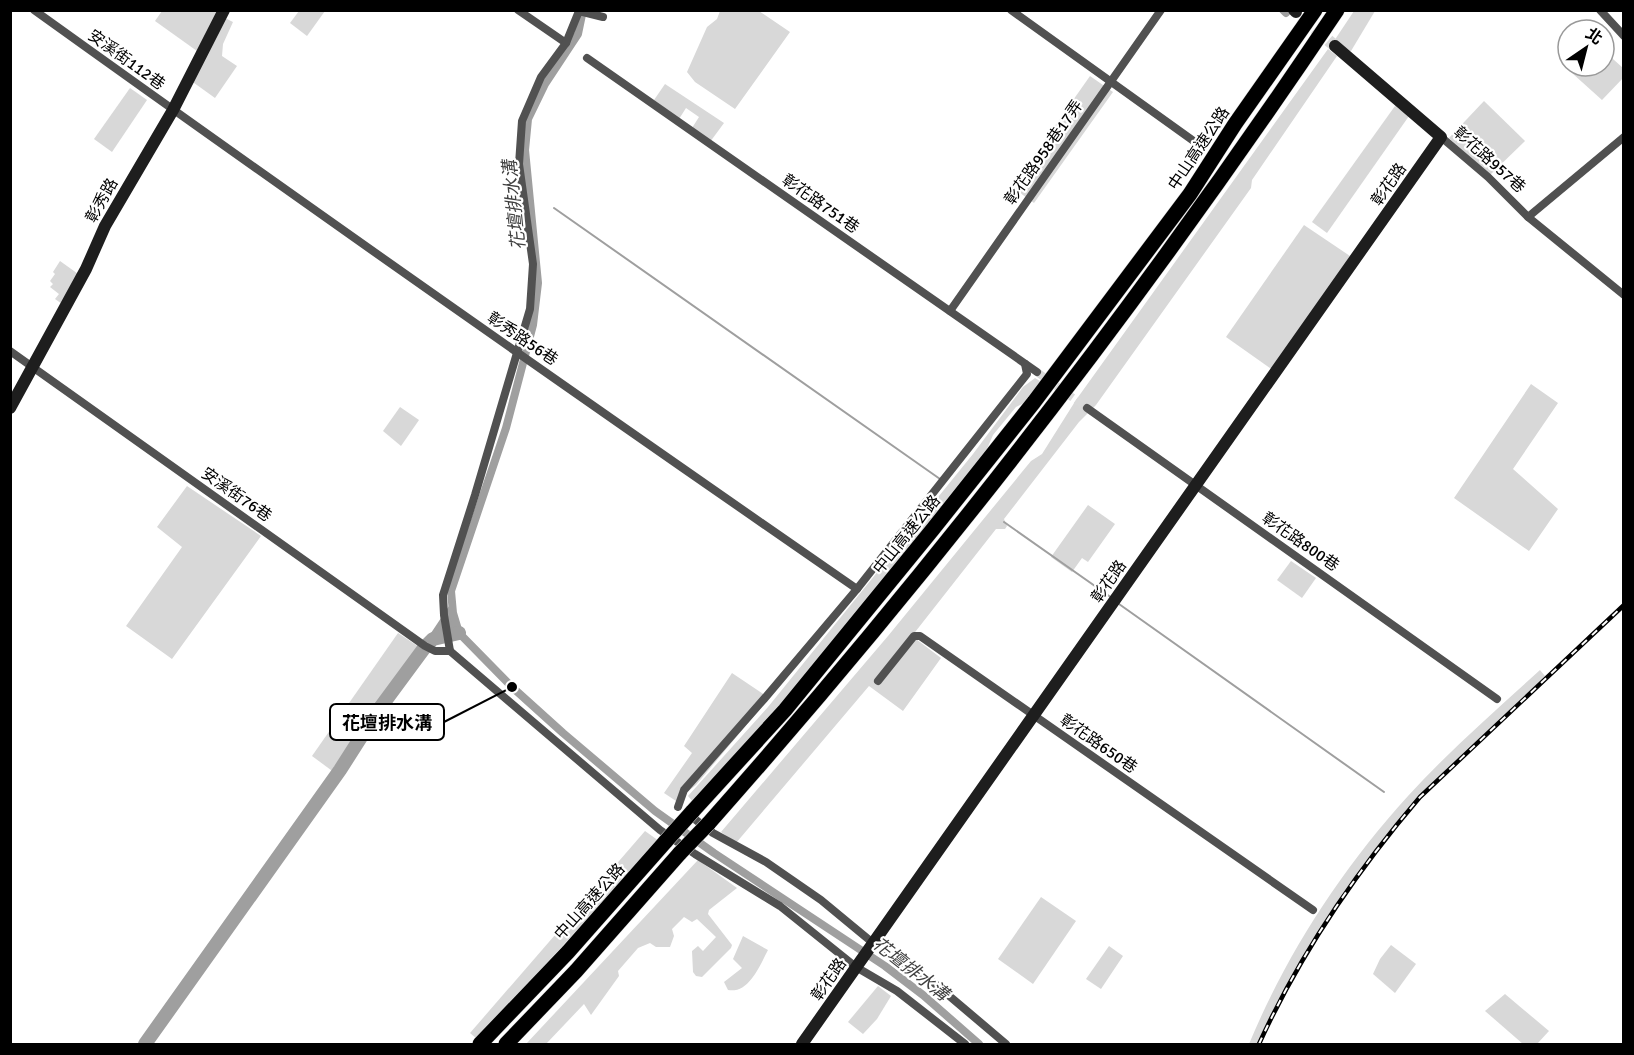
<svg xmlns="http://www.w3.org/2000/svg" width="1634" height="1055" font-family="Signika,'Noto Sans TC',sans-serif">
<rect width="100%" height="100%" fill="#fff"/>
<g fill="#d8d8d8">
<polygon points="162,11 218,11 197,51 155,21"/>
<polygon points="299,11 325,11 307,36 290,23"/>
<polygon points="720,11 759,11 790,32 735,109 695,82 687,72 707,27 717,19"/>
<polygon points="1354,11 1375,11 1351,51 1344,50 1332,44"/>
<polygon points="223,17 233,22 223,44 222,56 237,66 215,98 190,80"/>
<polygon points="1328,49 1337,56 1252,180 1251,188 1096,405 1079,422 1004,519 1007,526 1005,529 996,529 912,636 941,658 903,711 869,686 736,843 721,832 888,636 1031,461 1042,454 1076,400"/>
<polygon points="1604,51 1623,68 1624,77 1602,100 1562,64 1568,57 1568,66 1604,66"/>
<polygon points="1090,76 1113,92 1034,203 1012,187"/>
<polygon points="665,84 724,123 710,142 692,128 699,117 686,108 679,119 654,100"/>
<polygon points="130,88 147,100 112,152 94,139"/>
<polygon points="1484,101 1525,141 1490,175 1449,138"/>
<polygon points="1395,106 1409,116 1327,233 1312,222"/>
<polygon points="1304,225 1350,256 1274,371 1226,337"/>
<polygon points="60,261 81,276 65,306 55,299 59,294 50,287 53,284 50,281 55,274 53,272"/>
<polygon points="1035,378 1040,381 1026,402 1016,407 993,435 983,458 817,662 694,803 688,796 768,707 973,454 1023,387"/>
<polygon points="1531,384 1558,403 1513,469 1558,509 1529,551 1454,498"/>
<polygon points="400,407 419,420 401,446 383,431"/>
<polygon points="187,486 261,536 172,659 126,626 182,547 157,527"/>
<polygon points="1088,505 1115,524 1088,562 1082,558 1072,572 1051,557"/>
<polygon points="1291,561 1316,578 1302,598 1277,580"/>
<polygon points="398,633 422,649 335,773 312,756"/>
<path d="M 1540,670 L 1545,676 C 1503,717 1459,758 1418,801 C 1350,871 1299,956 1258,1044 L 1249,1044 C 1287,953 1341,870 1408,796 C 1449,751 1495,711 1540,670 Z"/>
<polygon points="732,673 769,698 696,785 676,801 664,793 692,753 684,746"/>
<polygon points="645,831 659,841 477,1039 470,1033"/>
<polygon points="698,860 737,888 709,910 708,914 732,945 731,948 702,977 696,976 693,972 692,951 698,946 703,951 716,937 697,919 692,922 684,917 672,929 674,936 670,947 656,947 650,943 638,948 618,971 619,976 591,1015 584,1004 546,1044 526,1044"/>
<polygon points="1041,897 1076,921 1033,984 998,959"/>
<path d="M 743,936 L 768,950 C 760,965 749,994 728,990 L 724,982 L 742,968 L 733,959 Z"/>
<polygon points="1391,945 1416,964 1395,993 1373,974 1380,959"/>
<polygon points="1109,946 1123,956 1101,989 1086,979"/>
<polygon points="878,986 891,996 877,1019 863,1034 848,1022"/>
<polygon points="1505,994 1549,1031 1537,1044 1523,1044 1485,1011"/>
</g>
<polygon fill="#9f9f9f" points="455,590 453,613 459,633 433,639 425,647 423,645 453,600"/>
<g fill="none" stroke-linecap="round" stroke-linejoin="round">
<g stroke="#9f9f9f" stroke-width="2">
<polyline points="554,208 940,479"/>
<polyline points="1004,522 1112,598"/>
<polyline points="1119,604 1384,792"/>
</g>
<g stroke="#9f9f9f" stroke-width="8">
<polyline points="583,10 578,34 545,84 528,119 525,150 538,283 533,325 506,428 451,591 453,613 459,633 512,687 563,733 655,811 714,853 885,966 923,995 979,1044"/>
<polyline points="1283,10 1286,13"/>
</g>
<polyline stroke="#9f9f9f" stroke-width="14" points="145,1044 340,770 377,712 425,647 433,639 459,633"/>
<polyline stroke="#d9d9d9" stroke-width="8" stroke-dasharray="8 4" stroke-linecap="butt" points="1037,372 1087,408"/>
<polyline stroke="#d9d9d9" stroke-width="12" stroke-dasharray="12 6" stroke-linecap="butt" points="1301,17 1335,46"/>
<defs>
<g id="highway">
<polyline points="692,812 785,710 933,529 1034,402 1190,194 1235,124 1315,10"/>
<path d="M 708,824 C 936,567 1146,295 1337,10"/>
<polyline points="480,1044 568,952 666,841"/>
<polyline points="506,1044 576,971 680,853"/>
</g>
</defs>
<use href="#highway" stroke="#dbdbdb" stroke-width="16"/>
<g stroke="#515151" stroke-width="8">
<path d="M 34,10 C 307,206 581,398 857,589"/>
<polyline points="518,10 566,43"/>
<polyline points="1011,10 1195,142"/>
<polyline points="1600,10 1624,36"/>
<polyline points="603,17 579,11 566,43 541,77 522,121 519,164 533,264 530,309 475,495 443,595 444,615 450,651 660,830 695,854 780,906 856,967 897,991 965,1044"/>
<polyline points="587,58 1037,372"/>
<polyline points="1441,137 1488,177 1528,217 1624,295"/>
<polyline points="1528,217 1624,137"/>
<polyline points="950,311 1161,10"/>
<polyline points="10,351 425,646 435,651 450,651"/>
<polyline points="1087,408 1497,699"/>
<polyline points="878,681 914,636 920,636 1313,910"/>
<polyline points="678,807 684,790 764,699 857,589 1027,374 1025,364"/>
<polyline points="688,814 713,833 766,862 821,900 873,943 934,983 1006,1044"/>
</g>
<g stroke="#1e1e1e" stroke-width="12">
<polyline points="1294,10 1296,12"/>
<polyline points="10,408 86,269 105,226 173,110 224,10"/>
<polyline points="802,1044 1441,137 1335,46"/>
</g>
<use href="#highway" stroke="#000" stroke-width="15"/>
<defs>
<path id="rail" d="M 1259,1044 C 1300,954 1355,873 1420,797 L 1624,605"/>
</defs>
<use href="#rail" stroke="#000" stroke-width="4.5"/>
<use href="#rail" stroke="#fff" stroke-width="2" stroke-dasharray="7" stroke-linecap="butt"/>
<defs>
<g id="highway-bridge">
<polyline points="666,841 692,812"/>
<polyline points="680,853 708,824"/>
</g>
</defs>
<use href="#highway-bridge" stroke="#dbdbdb" stroke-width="16" stroke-linecap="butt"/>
<use href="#highway-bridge" stroke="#000" stroke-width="15"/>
</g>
<g text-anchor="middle" stroke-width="4.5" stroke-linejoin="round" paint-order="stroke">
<g font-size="16" fill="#000" stroke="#fff">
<text transform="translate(127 59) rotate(36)" y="6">安溪街112巷</text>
<text transform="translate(1198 148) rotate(-56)" y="6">中山高速公路</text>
<text transform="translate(1043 152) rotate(-55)" y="6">彰花路958巷17弄</text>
<text transform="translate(1490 159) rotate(42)" y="6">彰花路957巷</text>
<text transform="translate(1388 184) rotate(-55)" y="6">彰花路</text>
<text transform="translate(101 200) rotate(-61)" y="6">彰秀路</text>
<text transform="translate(821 203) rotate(35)" y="6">彰花路751巷</text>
<text transform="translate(523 338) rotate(34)" y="6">彰秀路56巷</text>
<text transform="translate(237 494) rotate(35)" y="6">安溪街76巷</text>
<text transform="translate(906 534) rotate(-51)" y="6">中山高速公路</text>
<text transform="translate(1301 541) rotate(35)" y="6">彰花路800巷</text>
<text transform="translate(1108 581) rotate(-55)" y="6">彰花路</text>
<text transform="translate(1099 743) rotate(35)" y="6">彰花路650巷</text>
<text transform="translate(589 901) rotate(-48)" y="6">中山高速公路</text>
<text transform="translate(828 979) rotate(-55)" y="6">彰花路</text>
</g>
<g font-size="18" font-style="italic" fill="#404040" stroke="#fff">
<text transform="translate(514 205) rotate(-96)" y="6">花壇排水溝</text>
<text transform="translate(911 969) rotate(38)" y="6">花壇排水溝</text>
</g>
</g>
<path fill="none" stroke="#000" stroke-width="2" d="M512 687L444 722"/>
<circle fill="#000" stroke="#fff" stroke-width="2" cx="512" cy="687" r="6"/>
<rect fill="#fff" stroke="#000" stroke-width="2" x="330" y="704" width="114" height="36" rx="6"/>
<g font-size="18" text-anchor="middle" font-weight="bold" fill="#000">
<text x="387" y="729">花壇排水溝</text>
</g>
<rect width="1634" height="1055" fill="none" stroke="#000000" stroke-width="24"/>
<g transform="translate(1586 48) rotate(35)"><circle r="28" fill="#ffffff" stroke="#999999" stroke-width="1.5"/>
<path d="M0-4.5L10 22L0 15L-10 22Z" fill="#000000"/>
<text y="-9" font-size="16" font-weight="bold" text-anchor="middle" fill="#000000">北</text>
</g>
</svg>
